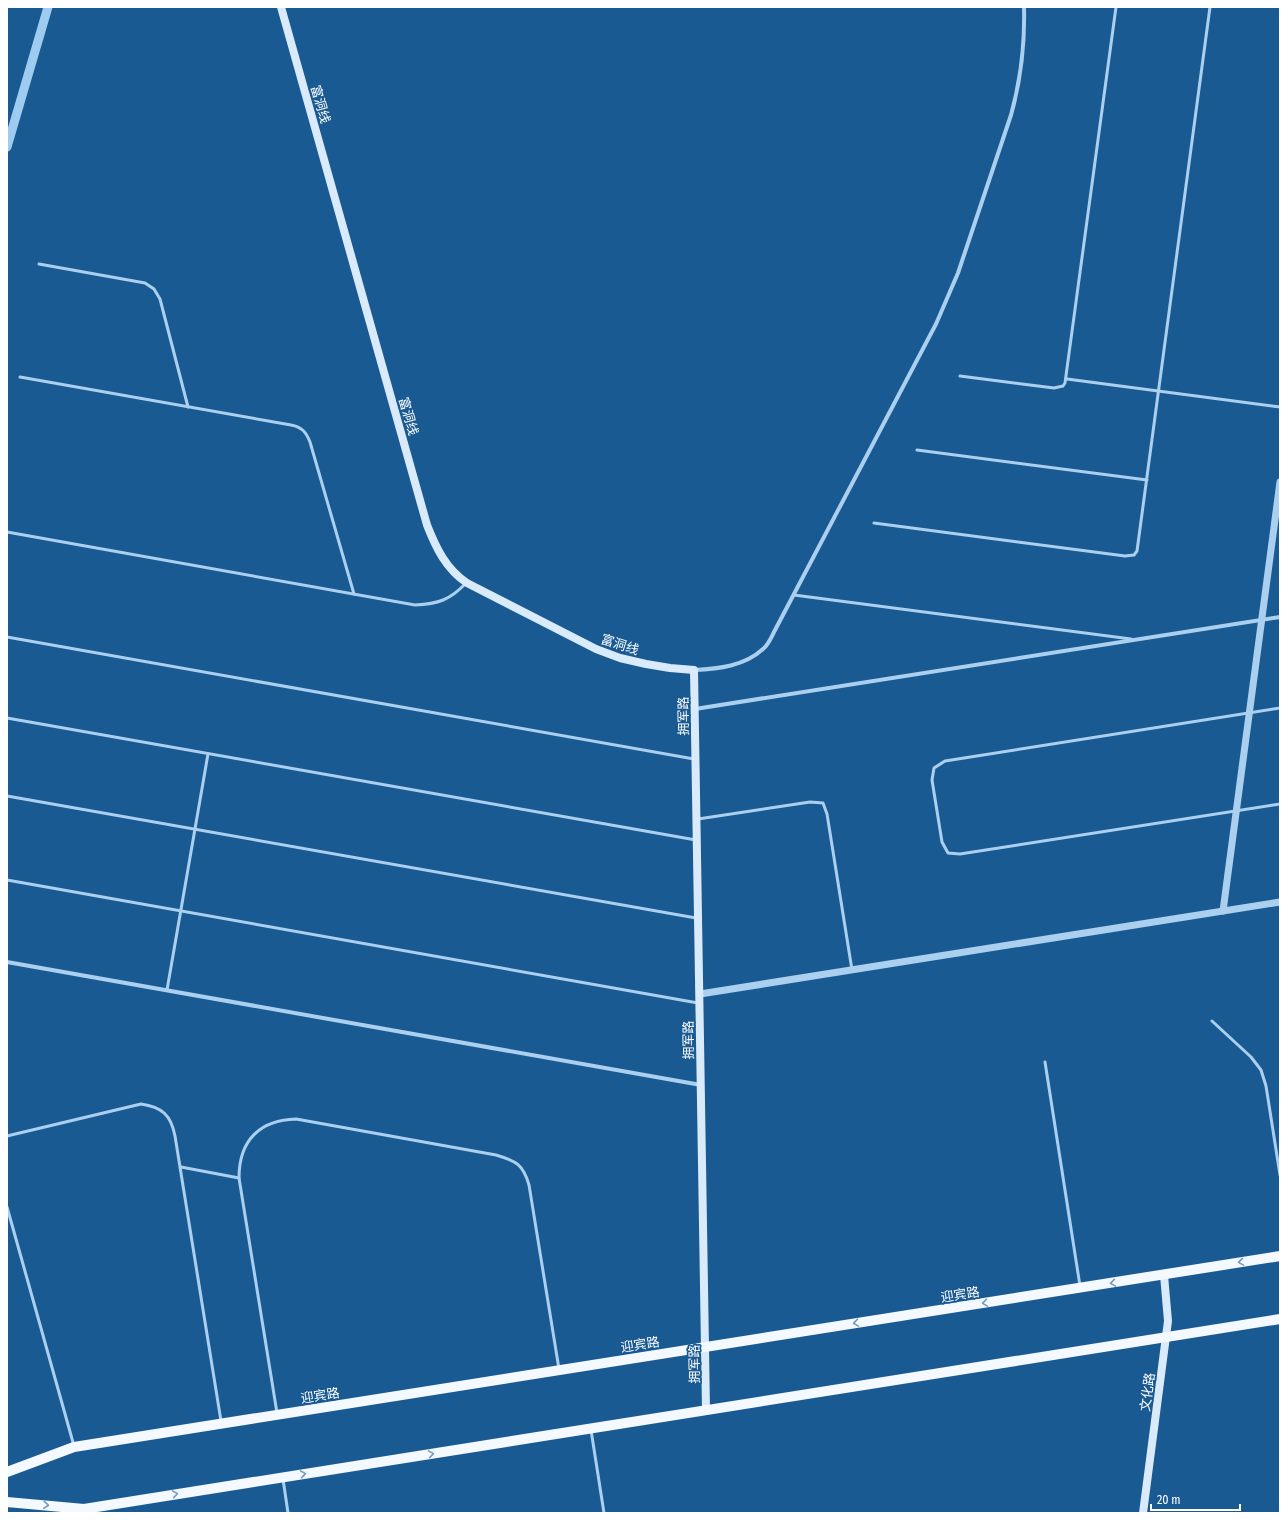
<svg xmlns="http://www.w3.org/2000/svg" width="1287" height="1520" font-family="'Fira Sans Condensed','Noto Sans SC',sans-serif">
<rect width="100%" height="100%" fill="#1a5a93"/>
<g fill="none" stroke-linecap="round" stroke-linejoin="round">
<polyline stroke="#9eccf1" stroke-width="9" points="7,147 48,7"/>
<g stroke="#abd0ef" stroke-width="3">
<polyline points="39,264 145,283 154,289 160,299 188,407"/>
<polyline points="960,376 1054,388 1063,386 1065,383 1116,7"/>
<path d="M 20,377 L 291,425 C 302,427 306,432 310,442 L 354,594"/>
<polyline points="1067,379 1280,407"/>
<polyline points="917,450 1147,480"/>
<polyline points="874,523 1125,556 1134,555 1137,551 1210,7"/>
<path d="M 7,532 L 415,605 C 438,604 450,600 466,583"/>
<polyline points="794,595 1131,639"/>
<polyline points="7,637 694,759"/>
<polyline points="1280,708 945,761 934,768 932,780 942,842 948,853 960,854 1280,804"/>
<polyline points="7,718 696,840"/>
<polyline points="7,796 696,918"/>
<polyline points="698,819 810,802 823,803 827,814 852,970"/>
<polyline points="7,880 698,1003"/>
<polyline points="167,990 208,754"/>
<polyline points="1212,1021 1251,1057 1261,1070 1266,1086 1280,1175"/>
<polyline points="1045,1062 1080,1286"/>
<path d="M 7,1136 L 141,1104 C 162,1107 171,1115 175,1136 L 221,1421"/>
<polyline points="181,1167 239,1178"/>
<polyline points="7,1207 74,1446"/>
<path d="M 277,1413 L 239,1178 C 239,1140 260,1120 296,1119 L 496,1155 C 516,1161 523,1164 529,1185 L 559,1369"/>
<polyline points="591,1430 604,1513"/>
<polyline points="283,1479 288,1513"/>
</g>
<g stroke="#abd0ef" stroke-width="4">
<path d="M 694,670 C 718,669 745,666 763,649 C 768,645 771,638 774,632 L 936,324 L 958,273 L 1011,115 C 1021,79 1025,44 1024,7"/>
<polyline points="695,709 1280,617"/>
<polyline points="7,962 701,1085"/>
</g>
<g stroke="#abd0ef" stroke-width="7">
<polyline points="1223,911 1280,482"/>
<polyline points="700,994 1280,902"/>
</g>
<g stroke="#d9eafb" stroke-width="8">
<path d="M 281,7 L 427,525 C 436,548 446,569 467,583 L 596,649 L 620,658 L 646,664 L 670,668 L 694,670 L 706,1410"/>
<polyline points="1143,1513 1168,1321 1164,1275"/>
</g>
<g stroke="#f3f9ff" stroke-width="10">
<polyline points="7,1472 74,1447 1280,1256"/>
<polyline points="7,1502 84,1509 1280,1319"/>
</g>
</g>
<defs><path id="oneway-chevron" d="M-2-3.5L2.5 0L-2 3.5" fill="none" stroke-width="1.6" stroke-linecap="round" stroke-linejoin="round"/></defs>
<g stroke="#719abe">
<use href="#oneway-chevron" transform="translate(1241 1262) rotate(171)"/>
<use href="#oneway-chevron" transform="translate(1113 1283) rotate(171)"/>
<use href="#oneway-chevron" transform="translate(985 1303) rotate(171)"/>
<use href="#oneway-chevron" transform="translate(856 1323) rotate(171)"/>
<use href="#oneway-chevron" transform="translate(431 1454) rotate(-9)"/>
<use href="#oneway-chevron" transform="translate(303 1474) rotate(-9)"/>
<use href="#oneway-chevron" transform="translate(175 1494) rotate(-9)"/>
<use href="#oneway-chevron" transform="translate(46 1505) rotate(5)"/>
</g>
<g text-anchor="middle" stroke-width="3.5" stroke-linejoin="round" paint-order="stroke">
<g font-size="13" fill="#fff" stroke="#1a5a93">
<text transform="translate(321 104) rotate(74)" y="5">富洞线</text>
<text transform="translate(409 416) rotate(74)" y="5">富洞线</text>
<text transform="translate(620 644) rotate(18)" y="5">富洞线</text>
<text transform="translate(683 716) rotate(-91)" y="5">拥军路</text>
<text transform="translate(688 1040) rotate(-91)" y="5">拥军路</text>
<text transform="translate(960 1294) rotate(-9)" y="5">迎宾路</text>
<text transform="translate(640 1344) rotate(-9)" y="5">迎宾路</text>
<text transform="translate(694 1364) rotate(-91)" y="5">拥军路</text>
<text transform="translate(1147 1392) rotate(-82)" y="5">文化路</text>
<text transform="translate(320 1395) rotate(-9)" y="5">迎宾路</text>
</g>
</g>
<rect width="1287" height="1520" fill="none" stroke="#ffffff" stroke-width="16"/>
<path d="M1151 1504v6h89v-6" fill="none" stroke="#ffffff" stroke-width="2"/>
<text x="1157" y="1504" font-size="12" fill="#ffffff" stroke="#1a5a93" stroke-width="3" paint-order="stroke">20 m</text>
</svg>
